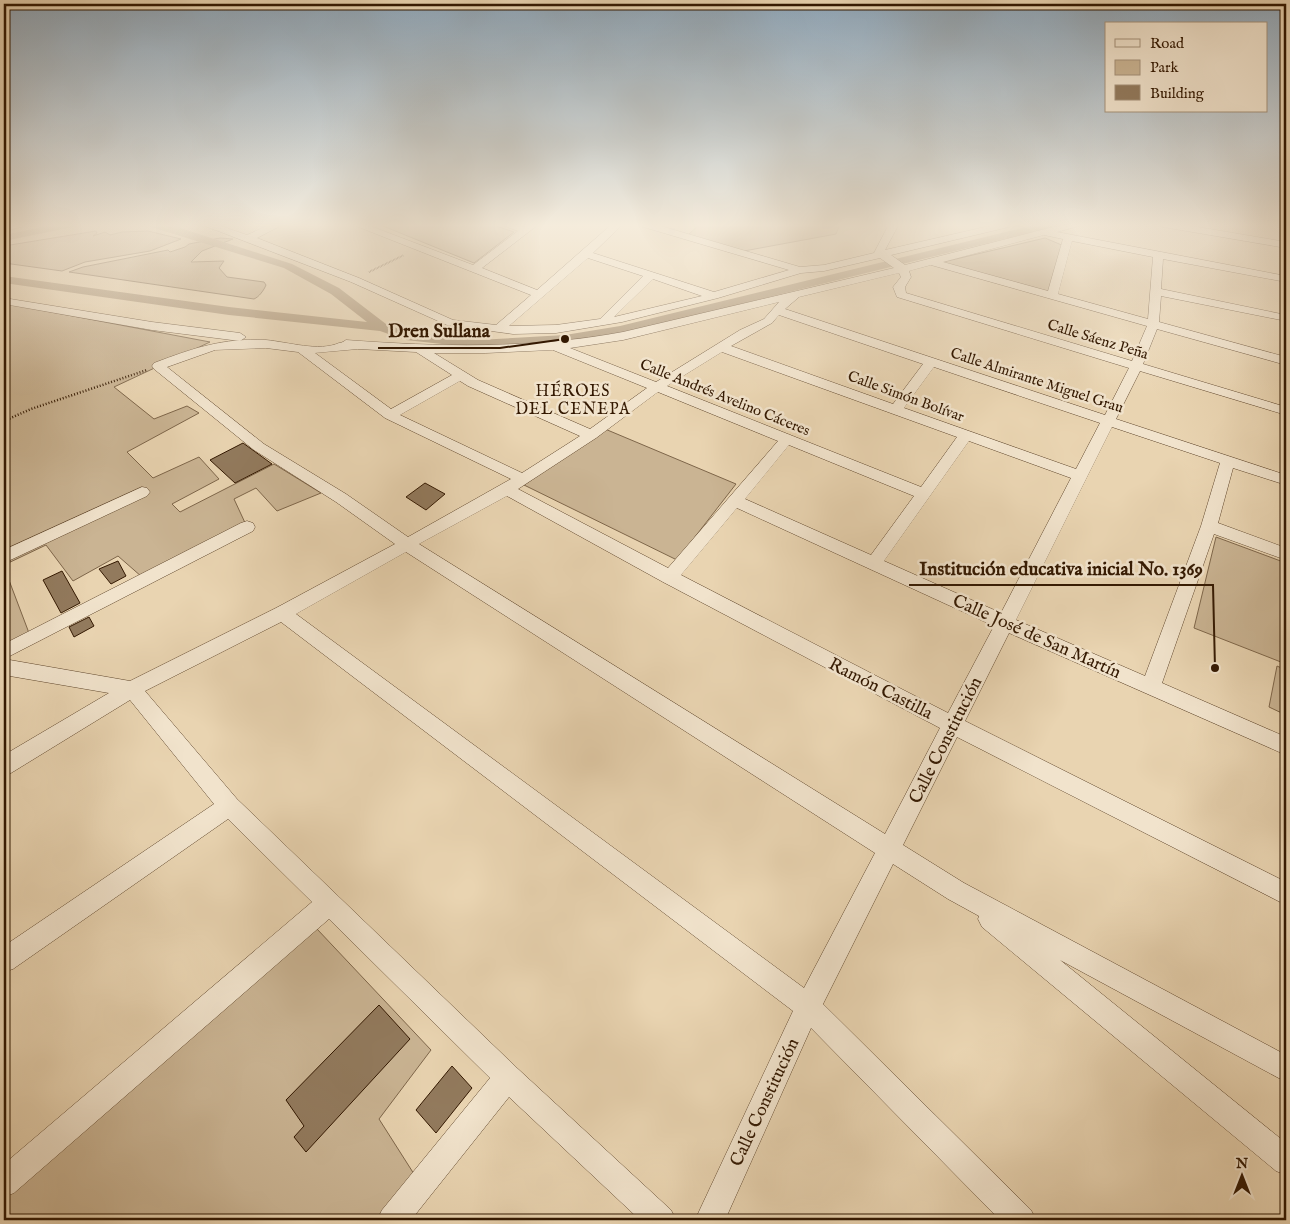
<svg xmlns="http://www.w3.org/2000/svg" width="1290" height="1224" font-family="'IM FELL English',serif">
<rect width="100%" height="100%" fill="#e9d4b1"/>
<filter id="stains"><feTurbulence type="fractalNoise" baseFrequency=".004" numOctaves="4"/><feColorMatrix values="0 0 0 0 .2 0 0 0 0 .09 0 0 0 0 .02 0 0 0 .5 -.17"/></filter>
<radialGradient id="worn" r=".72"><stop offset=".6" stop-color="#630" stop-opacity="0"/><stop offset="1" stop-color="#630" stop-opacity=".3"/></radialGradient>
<g fill="#cab493" stroke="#7e664a">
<polygon points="388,224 490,224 514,232 474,263 383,226"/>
<polygon points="700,224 840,224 836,234 744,251 688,235"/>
<polygon points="96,231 97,233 93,236 105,232 110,235 122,232 148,231 181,239 150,251 85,262 62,271 4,263 4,246"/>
<path d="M 220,238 L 233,239 L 202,251 L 191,262 L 224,261 L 219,268 L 227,277 L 264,282 L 266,285 C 264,290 259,297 254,299 L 69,272 L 83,267 L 168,250 L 170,252 L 185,247 L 189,244 Z"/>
<polygon points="1045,238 1064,246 1048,292 939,263"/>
<polygon points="4,303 210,342 114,387 154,419 187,406 199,413 127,452 153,478 199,457 219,479 172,504 180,512 274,464 321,493 277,511 256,488 234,499 247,527 142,577 118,556 73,581 46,545 4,565"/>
<polygon points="605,429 736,484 677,560 524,485"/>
<polygon points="1216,537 1286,563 1286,664 1194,628"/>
<polygon points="4,567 29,633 4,645"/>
<polygon points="1277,666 1286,670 1286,715 1269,707"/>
<polygon points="317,929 431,1050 379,1119 414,1174 376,1220 4,1220 4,1196"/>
</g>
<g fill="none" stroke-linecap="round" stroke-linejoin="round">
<g fill="#ab9475" fill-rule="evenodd">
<polygon points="57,224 78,224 73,227 4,241 4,235"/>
<polygon points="147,224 165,224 177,227 292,264 339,288 386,324 408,332 478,340 565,335 620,326 1039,224 1057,224 1056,226 620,334 565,343 478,348 406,340 380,331 229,315 4,283 4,276 229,307 367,322 331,294 284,268 148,226"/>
</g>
</g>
<g fill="#927a5d" stroke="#331801">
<polygon points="243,443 272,464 235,483 210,460"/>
<polygon points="425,483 445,494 426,510 406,497"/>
<polygon points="118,561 126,576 111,584 99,569"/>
<polygon points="62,571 80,603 61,613 43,580"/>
<polygon points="89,617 94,626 74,637 69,627"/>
<polygon points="379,1005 410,1039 306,1152 294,1137 304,1126 286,1100"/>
<polygon points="452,1066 472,1088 436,1133 416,1110"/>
</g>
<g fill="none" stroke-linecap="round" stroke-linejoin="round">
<defs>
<g id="minor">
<polygon points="9,224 28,224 26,226 4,231 4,225"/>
<path d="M 200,224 L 215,224 L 247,235 L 271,224 L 284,224 L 257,238 L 359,278 L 453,320 L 496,325 L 531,295 L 351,224 L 365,224 L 473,265 L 518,231 L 499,224 L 515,224 L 524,227 L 528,224 L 539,224 L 482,268 L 537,290 L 612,224 L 623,224 L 593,253 L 714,292 L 789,270 L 640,226 L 638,224 L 654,224 L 800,267 L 824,265 L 874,253 L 889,224 L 899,224 L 885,250 L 998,224 L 1015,224 L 1013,226 L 891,255 L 905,265 L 1065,224 L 1081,224 L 1079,226 L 1057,232 L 1286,276 L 1286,282 L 1163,259 L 1161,289 L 1286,315 L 1286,321 L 1161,296 L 1159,322 L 1286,357 L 1286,365 L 1157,329 L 1143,364 L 1286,407 L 1286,415 L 1140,371 L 1116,419 L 1286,475 L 1286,485 L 1233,468 L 1218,523 L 1286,548 L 1286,560 L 1214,534 L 1162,683 L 1286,737 L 1286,755 L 1009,633 L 965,721 L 1286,882 L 1286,905 L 957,737 L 903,845 L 964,883 L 1286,1055 L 1286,1082 L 1060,960 L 1286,1143 L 1286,1175 L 1276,1171 L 982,927 L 978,919 L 979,916 L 948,899 L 893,864 L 823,1004 L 1031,1210 L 1036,1220 L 1000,1220 L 811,1028 L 725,1220 L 695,1220 L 793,1011 L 281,622 L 145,691 L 237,799 L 517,1068 L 671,1210 L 676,1220 L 640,1220 L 509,1097 L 411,1220 L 377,1220 L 382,1210 L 490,1078 L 329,919 L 14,1193 L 4,1197 L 4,1164 L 312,902 L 228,819 L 13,969 L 4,972 L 4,946 L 214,804 L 130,700 L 11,773 L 4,775 L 4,755 L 109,693 L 4,675 L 4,644 L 241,523 L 247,521 L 253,523 L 255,527 L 253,531 L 4,659 L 130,681 L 276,608 L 395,544 L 336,502 L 254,450 L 154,369 L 152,366 L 154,363 C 194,348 222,338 266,340 C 288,342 319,352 339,343 C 342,343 344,341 346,340 C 439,347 531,349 623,332 L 894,268 L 880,258 L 824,271 L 801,273 L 718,298 L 622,322 L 556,333 L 513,334 L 447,325 L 351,282 ZM 1044,235 L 1063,239 L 1048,291 L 943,262 ZM 1072,241 L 1153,257 L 1148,319 L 1058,294 ZM 588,258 L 643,276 L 600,319 L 556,325 L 509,326 ZM 931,265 L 1147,326 L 1132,361 L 906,293 L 905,287 L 911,277 L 909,271 ZM 899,273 L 901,277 L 893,287 L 897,297 L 1129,368 L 1105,415 L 785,309 L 799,297 ZM 653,279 L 702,296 L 614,317 ZM 779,302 L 764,319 L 740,330 L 656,382 L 570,348 L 623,340 ZM 779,315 L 923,364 L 893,404 L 731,346 L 772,323 ZM 266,348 L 298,352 L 385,418 L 511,479 L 408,537 L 346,494 L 264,444 L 167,367 L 215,350 ZM 358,349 L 416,352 L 452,375 L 391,409 L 315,353 ZM 553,350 L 647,388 L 590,429 L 478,380 L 434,353 L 485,353 ZM 722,352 L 957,437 L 921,487 L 667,386 ZM 934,367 L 1100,423 L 1076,469 L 904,408 ZM 460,381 L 468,386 L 580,436 L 522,473 L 400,415 ZM 658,392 L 778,441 L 668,568 L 518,489 L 596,438 ZM 1112,427 L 1220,463 L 1201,526 L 1145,676 L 1016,620 ZM 969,441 L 1071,478 L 1001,613 L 884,561 ZM 789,445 L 914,496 L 871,555 L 745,499 ZM 507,496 L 663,582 L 940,728 L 885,834 L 419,544 ZM 737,508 L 994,626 L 948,713 L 681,575 ZM 406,552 L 875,853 L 804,988 L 296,614 Z"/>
<polygon points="1158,224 1180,224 1286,242 1286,248 1163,227"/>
<polygon points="4,298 152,322 240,333 246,337 240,341 152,330 4,304"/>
<polygon points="142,487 147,488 150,492 147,496 4,563 4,550"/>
</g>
</defs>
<use href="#minor" stroke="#60472d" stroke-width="1"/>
<polyline stroke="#331801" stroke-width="2" stroke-dasharray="0.5 1" stroke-linecap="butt" points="369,272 404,255"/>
<polyline stroke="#331801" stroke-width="2.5" stroke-dasharray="1 2" stroke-linecap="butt" points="4,421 31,409 147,370"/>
<use href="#minor" fill="#f1e3cc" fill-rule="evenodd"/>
</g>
<linearGradient id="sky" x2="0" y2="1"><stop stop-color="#8fa7ba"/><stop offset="0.57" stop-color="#f5ecdc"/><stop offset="1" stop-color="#f5ecdc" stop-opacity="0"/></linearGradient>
<rect width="1290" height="395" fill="url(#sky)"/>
<g text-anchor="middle" stroke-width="5" stroke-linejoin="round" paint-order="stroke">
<g font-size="15" fill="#331801" stroke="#f1e3cc">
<text transform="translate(1098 339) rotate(17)" y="5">Calle Sáenz Peña</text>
<text transform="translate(1037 380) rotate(18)" y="5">Calle Almirante Miguel Grau</text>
<text transform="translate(906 396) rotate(20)" y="5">Calle Simón Bolívar</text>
<text transform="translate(725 397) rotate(22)" y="5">Calle Andrés Avelino Cáceres</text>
</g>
<g font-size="16" letter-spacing="1" fill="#331801" stroke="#f1e3cc">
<text x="573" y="396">HÉROES<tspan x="573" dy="18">DEL CENEPA</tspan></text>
</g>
<g font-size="18" fill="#331801" stroke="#f1e3cc">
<text transform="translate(1037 636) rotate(24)" y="6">Calle José de San Martín</text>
<text transform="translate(881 688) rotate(27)" y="6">Ramón Castilla</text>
<text transform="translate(945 740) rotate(-63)" y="6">Calle Constitución</text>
<text transform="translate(764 1102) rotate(-65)" y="6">Calle Constitución</text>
</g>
</g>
<path fill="none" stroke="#331801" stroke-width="2" d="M565 339L500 348H378M1215 668L1213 585H909"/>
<g fill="#331801" stroke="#f1e3cc" stroke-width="2">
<circle cx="565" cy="339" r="5"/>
<circle cx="1215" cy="668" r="5"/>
</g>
<g font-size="19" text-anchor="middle" font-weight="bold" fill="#331801" stroke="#f1e3cc" stroke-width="5" stroke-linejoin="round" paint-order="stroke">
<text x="439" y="337">Dren Sullana</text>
<text x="1061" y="575">Institución educativa inicial No. 1369</text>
</g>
<rect width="1290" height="1224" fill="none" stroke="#e9d4b1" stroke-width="20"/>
<rect x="5" y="5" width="1280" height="1214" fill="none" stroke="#331801" stroke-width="2.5"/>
<rect x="10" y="10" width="1270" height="1204" fill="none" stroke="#331801"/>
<rect x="1105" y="22" width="162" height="90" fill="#f1e3cc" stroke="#a5927b"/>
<rect x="1115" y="39" width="25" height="8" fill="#f1e3cc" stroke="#a5927b"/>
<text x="1150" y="48" font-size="15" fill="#331801">Road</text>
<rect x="1115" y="60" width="25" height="15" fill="#cab493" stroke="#a5927b"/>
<text x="1150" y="72" font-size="15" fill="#331801">Park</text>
<rect x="1115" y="85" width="25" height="15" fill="#927a5d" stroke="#a5927b"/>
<text x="1150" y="98" font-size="15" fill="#331801">Building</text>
<g transform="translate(1242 1176)" stroke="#f1e3cc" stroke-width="4" paint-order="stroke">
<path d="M0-4L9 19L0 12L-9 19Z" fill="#331801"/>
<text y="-8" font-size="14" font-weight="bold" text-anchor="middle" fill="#331801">N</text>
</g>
<rect width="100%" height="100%" filter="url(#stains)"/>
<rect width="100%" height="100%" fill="url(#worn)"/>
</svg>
